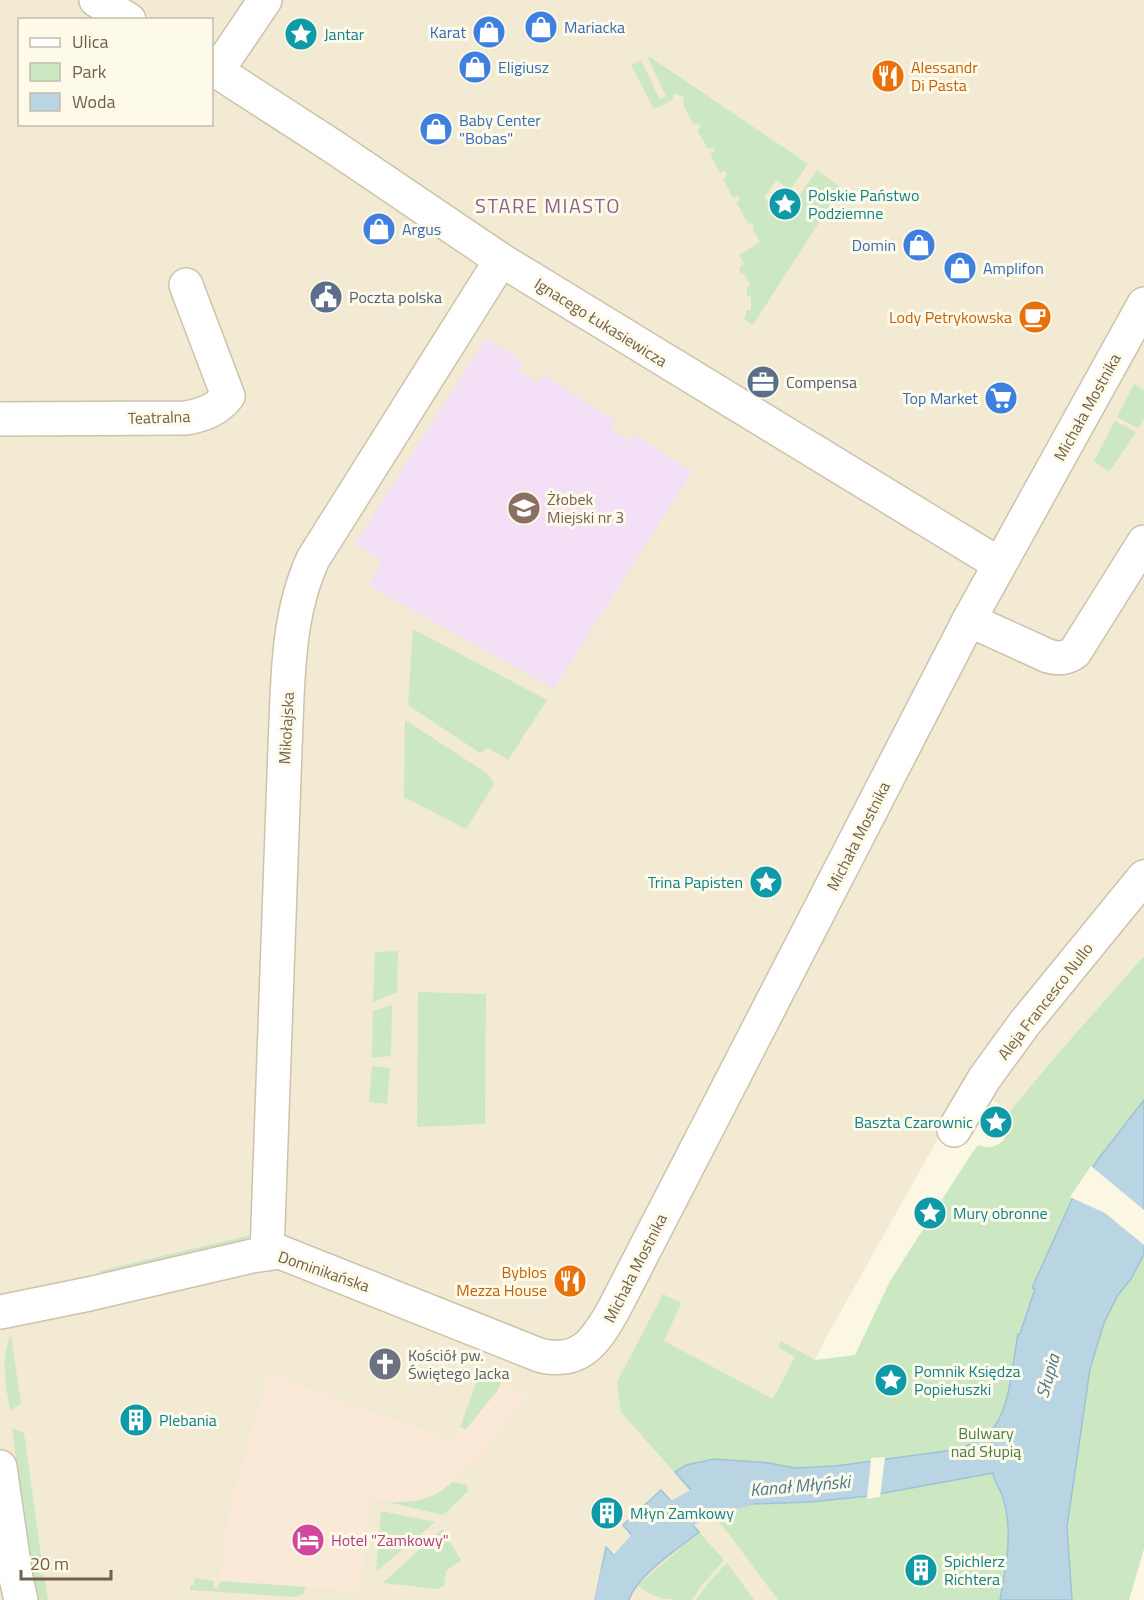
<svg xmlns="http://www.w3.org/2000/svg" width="1144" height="1600" font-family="'Titillium Web',sans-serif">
<rect width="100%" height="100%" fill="#fbf7e3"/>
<path fill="#f2ead2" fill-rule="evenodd" d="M 0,0 L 1144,0 L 1144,956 L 1061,1050 L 1009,1112 L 973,1085 L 936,1142 L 827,1336 L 815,1360 L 795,1600 L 0,1600 ZM 20,20 L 212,20 L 212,124 L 20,124 Z"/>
<polygon fill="#fbe9d8" points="269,1372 291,1378 290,1382 454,1441 460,1427 467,1429 497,1391 503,1379 528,1395 483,1455 453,1482 433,1496 408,1502 371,1500 360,1591 220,1581 230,1504"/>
<polygon fill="#f3e0f7" points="486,338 524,363 519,370 538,383 544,375 615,421 610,429 630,441 635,434 692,472 554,689 369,586 381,561 355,544"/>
<g fill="#cbe8c3">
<polygon points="650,57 808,164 790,190 776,180 764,198 790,215 802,198 799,196 817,170 839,186 839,191 753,325 744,319 747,310 751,310 751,296 747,296 747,288 751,286 744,273 741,274 739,268 744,264 739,255 760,242 752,228 754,227 751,223 748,224 736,202 740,200 738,196 733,198 723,179 727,176 725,171 720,173 710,154 715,151 713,147 708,149 697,130 701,127 698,123 694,125 683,104 684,96 674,94 672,100 654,109 631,65 641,60 660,100 666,96 648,58"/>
<polygon points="1134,384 1144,390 1144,419 1138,428 1117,417"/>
<polygon points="1115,421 1136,432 1109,472 1094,461"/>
<polygon points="413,629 547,700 508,760 488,748 480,753 408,705"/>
<polygon points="405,720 488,774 494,784 466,829 404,797"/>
<polygon points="398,951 397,992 373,1002 375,952"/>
<path d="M 1144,956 L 1144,1549 L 1129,1600 L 778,1600 L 729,1534 L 621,1412 L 617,1382 L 663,1294 L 681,1303 L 664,1341 L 773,1399 L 795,1357 L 778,1347 L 781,1341 L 815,1360 L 855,1355 L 890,1281 L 972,1153 L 978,1145 C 999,1153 1013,1136 1005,1117 L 1061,1050 Z"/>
<polygon points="418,992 486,994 485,1124 417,1127"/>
<polygon points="392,1005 391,1056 372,1058 373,1011"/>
<polygon points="372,1066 390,1068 387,1104 369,1102"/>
<polygon points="251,1235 241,1242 104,1274 99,1271"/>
<path d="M 11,1335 L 21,1404 L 10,1410 C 6,1385 0,1358 11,1335 Z"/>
<polygon points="482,1367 503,1379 497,1391 466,1429 460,1427"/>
<polygon points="12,1428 24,1433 43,1569 39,1570 40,1575 44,1575 48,1600 38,1600 33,1581"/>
<path d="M 453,1482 L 467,1485 L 468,1491 L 443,1515 L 388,1502 C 417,1502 430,1501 453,1482 Z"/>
<polygon points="381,1511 435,1522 376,1572"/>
<polygon points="442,1529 461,1560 446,1571 444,1586 437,1589 383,1583"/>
<path d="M 699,1532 L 724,1560 L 702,1585 L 692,1600 C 670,1600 654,1600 638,1585 Z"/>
<polygon points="727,1563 754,1600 696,1600 710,1581"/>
<polygon points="195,1578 214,1581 214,1588 218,1589 220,1581 306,1587 303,1594 296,1597 190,1590 190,1585 194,1585"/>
</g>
<g fill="#b9d5e4" stroke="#a0c2d5" stroke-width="1.5">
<path d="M 1144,1100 L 1144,1254 L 1131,1279 L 1118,1295 L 1104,1323 L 1090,1369 L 1067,1527 L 1072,1600 L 1000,1600 C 1006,1566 1014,1528 1002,1495 C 999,1487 994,1482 993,1473 L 868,1496 L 811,1502 L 751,1504 L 734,1508 L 717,1520 L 675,1472 L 686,1465 L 714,1459 L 770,1463 L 794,1468 L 836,1466 L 960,1449 C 970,1444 980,1440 989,1433 C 1011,1412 1012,1363 1018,1334 L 1020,1334 L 1035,1289 L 1032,1288 L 1073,1197 L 1099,1158 Z"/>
<path d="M 661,1490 L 699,1532 C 678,1549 637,1575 629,1600 L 595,1600 L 606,1547 L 621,1563 L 641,1546 L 623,1525 Z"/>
</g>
<g fill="#fbf7e3">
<polygon points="1091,1166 1144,1210 1144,1245 1105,1213 1070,1197"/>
<polygon points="885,1457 880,1497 867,1499 871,1458"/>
</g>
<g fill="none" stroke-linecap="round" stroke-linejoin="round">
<polyline stroke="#b9d5e4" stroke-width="32" points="611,1600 616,1576 653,1535 679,1515 707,1499 743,1491"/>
<defs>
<g id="minor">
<polyline points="96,0 129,20"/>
<polyline points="212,68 334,147 501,260 999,564"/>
<polyline points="217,71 265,0"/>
<path d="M 0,419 L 186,418 C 203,415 217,410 228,396 L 186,285"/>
<path d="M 969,620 L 1048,656 C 1058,659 1066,659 1075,652 L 1144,542"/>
<polyline points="954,1130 984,1079 1024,1024 1144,877"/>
<path d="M 267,1253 L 285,748 C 288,685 286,618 313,559 L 501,260"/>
<path d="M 0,1312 L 89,1294 L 252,1256 L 280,1252 L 539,1355 C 580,1366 596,1341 614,1309 L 969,620 L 1144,304"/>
<polyline points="0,1467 16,1578 21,1600"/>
</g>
</defs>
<use href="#minor" stroke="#cec2ad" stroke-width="36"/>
<use href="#minor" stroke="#fff" stroke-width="33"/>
</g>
<defs>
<symbol id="shop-disc" viewBox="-11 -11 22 22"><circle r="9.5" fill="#3f7fe0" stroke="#fefae9"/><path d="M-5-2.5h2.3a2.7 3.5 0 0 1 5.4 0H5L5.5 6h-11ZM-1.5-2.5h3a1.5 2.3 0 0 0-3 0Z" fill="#fff"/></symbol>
<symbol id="sight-disc" viewBox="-11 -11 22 22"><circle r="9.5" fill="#0f9aa8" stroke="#fefae9"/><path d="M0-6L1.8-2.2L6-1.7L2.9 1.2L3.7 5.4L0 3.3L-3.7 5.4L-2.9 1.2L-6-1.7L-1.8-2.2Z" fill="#fff"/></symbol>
<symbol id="restaurant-disc" viewBox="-11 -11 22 22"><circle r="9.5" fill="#e8710a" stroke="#fefae9"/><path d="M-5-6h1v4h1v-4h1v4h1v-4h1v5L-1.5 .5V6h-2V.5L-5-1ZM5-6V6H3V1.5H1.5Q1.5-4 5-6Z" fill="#fff"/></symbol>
<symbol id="civic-disc" viewBox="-11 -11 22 22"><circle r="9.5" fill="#5c6f8a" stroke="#fefae9"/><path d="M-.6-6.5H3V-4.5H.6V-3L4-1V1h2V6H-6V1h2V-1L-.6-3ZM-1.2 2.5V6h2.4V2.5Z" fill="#fff"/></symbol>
<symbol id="cafe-disc" viewBox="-11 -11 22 22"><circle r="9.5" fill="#e8710a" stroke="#fefae9"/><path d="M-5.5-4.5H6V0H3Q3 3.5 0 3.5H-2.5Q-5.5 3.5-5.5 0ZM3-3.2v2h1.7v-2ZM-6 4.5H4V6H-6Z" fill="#fff"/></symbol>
<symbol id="office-disc" viewBox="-11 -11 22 22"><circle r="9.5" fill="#5c6f8a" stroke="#fefae9"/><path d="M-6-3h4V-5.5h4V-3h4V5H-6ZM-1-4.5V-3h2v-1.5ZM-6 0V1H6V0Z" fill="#fff"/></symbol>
<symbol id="supermarket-disc" viewBox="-11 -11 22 22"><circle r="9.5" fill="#3f7fe0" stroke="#fefae9"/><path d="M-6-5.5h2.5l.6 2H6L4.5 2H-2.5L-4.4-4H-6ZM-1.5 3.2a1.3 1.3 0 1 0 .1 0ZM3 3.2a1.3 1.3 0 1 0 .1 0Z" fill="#fff"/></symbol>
<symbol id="school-disc" viewBox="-11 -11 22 22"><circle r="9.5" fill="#8d6e63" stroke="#fefae9"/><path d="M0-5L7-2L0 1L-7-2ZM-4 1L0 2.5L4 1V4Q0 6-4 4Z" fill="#fff"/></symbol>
<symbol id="church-disc" viewBox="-11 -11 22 22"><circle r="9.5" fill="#6b7280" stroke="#fefae9"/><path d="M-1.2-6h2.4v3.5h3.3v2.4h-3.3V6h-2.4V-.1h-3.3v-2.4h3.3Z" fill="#fff"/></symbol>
<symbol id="building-disc" viewBox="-11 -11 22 22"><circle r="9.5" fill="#0f9aa8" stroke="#fefae9"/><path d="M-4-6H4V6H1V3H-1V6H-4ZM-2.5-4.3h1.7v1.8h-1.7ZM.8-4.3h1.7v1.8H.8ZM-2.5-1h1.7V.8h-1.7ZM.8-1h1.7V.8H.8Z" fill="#fff"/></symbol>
<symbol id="hotel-disc" viewBox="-11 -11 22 22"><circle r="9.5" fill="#d1479c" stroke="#fefae9"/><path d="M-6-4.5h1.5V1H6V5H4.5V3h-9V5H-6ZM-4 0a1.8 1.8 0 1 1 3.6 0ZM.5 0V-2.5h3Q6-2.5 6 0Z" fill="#fff"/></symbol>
</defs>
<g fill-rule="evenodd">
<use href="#shop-disc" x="522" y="8" width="38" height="38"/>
<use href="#shop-disc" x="470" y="13" width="38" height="38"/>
<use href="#sight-disc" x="282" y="15" width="38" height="38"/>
<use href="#shop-disc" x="456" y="48" width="38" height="38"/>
<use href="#restaurant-disc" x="869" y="57" width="38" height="38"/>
<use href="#shop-disc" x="417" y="110" width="38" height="38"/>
<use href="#sight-disc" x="766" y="185" width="38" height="38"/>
<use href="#shop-disc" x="360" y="210" width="38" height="38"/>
<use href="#shop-disc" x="900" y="226" width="38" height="38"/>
<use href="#shop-disc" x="941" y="249" width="38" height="38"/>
<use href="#civic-disc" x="307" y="278" width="38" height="38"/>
<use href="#cafe-disc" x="1016" y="298" width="38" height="38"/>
<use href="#office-disc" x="744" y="363" width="38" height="38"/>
<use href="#supermarket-disc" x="982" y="379" width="38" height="38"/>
<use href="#school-disc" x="505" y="489" width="38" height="38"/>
<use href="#sight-disc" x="747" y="863" width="38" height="38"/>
<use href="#sight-disc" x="977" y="1103" width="38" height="38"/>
<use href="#sight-disc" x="911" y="1194" width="38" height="38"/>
<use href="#restaurant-disc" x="551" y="1262" width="38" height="38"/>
<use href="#church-disc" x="366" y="1345" width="38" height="38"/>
<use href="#sight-disc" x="872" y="1361" width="38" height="38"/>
<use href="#building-disc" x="117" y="1401" width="38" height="38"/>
<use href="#building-disc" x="588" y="1494" width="38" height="38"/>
<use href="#hotel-disc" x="289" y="1521" width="38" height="38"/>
<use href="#building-disc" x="902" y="1551" width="38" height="38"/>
</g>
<g text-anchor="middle" stroke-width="6" stroke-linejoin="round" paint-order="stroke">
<g font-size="16" fill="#366cbe" stroke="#fefae9" text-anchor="start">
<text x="564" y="33">Mariacka</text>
<text x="466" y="38" text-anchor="end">Karat</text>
<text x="498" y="73">Eligiusz</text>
<text x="459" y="126">Baby Center<tspan x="459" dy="18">"Bobas"</tspan></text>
<text x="402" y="235">Argus</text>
<text x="896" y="251" text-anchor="end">Domin</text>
<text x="983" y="274">Amplifon</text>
<text x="978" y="404" text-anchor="end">Top Market</text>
</g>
<g font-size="16" fill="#0d838f" stroke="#fefae9" text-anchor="start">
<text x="324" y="40">Jantar</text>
<text x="808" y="201">Polskie Państwo<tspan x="808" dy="18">Podziemne</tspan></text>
<text x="743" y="888" text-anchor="end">Trina Papisten</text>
<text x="973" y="1128" text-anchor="end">Baszta Czarownic</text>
<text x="953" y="1219">Mury obronne</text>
<text x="914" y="1377">Pomnik Księdza<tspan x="914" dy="18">Popiełuszki</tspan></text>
<text x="159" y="1426">Plebania</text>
<text x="630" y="1519">Młyn Zamkowy</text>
<text x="944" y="1567">Spichlerz<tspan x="944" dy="18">Richtera</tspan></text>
</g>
<g font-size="16" fill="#c56008" stroke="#fefae9" text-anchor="end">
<text x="911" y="73" text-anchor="start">Alessandr<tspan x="911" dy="18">Di Pasta</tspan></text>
<text x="1012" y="323">Lody Petrykowska</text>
<text x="547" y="1278">Byblos<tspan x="547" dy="18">Mezza House</tspan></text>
</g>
<g font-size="16" fill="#4e5e75" stroke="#fefae9" text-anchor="start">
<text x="349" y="303">Poczta polska</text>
<text x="786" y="388">Compensa</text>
</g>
<g font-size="16" fill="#72604a" stroke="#fefae9">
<text transform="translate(601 322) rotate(32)" y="6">Ignacego Łukasiewicza</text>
<text transform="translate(1087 407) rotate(-61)" y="6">Michała Mostnika</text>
<text transform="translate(159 417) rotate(-2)" y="6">Teatralna</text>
<text transform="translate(286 728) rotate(-87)" y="6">Mikołajska</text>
<text transform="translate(858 836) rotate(-63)" y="6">Michała Mostnika</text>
<text transform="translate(1045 1001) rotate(-52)" y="6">Aleja Francesco Nullo</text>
<text transform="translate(635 1268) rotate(-63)" y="6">Michała Mostnika</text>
<text transform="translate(324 1271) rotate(19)" y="6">Dominikańska</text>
</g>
<g font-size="16" fill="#785e54" stroke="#fefae9" text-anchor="start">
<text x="547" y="505">Żłobek<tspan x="547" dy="18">Miejski nr 3</tspan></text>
</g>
<g font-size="16" fill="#5b616d" stroke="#fefae9" text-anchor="start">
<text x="408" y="1361">Kościół pw.<tspan x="408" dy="18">Świętego Jacka</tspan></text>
</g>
<g font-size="16" fill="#4b7d46" stroke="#fefae9">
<text x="986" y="1439">Bulwary<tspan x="986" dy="18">nad Słupią</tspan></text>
</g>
<g font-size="16" fill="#b23c85" stroke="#fefae9" text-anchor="start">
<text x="331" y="1546">Hotel "Zamkowy"</text>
</g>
<g font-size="18" font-style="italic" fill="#4b7992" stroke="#fefae9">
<text transform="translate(1048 1376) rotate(-74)" y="6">Słupia</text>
<text transform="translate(800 1486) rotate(-5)" y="6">Kanał Młyński</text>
</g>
<g font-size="20" letter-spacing="1.5" fill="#89628e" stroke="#fefae9">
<text x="548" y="213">STARE MIASTO</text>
</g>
</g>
<rect x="18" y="18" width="195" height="108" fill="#fefae9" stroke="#c6bca9" stroke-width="1.5"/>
<rect x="30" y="38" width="30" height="9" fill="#ffffff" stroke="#c6bca9" stroke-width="1.5"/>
<text x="72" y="48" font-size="18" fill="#72604a">Ulica</text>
<rect x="30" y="63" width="30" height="18" fill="#cbe8c3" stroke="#c6bca9" stroke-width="1.5"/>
<text x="72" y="78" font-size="18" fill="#72604a">Park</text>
<rect x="30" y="93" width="30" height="18" fill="#b9d5e4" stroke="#c6bca9" stroke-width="1.5"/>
<text x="72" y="108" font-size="18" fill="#72604a">Woda</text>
<path d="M21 1570v9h90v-9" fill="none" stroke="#72604a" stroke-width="3"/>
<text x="30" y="1570" font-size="18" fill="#72604a" stroke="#fefae9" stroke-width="4.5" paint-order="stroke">20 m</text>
</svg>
